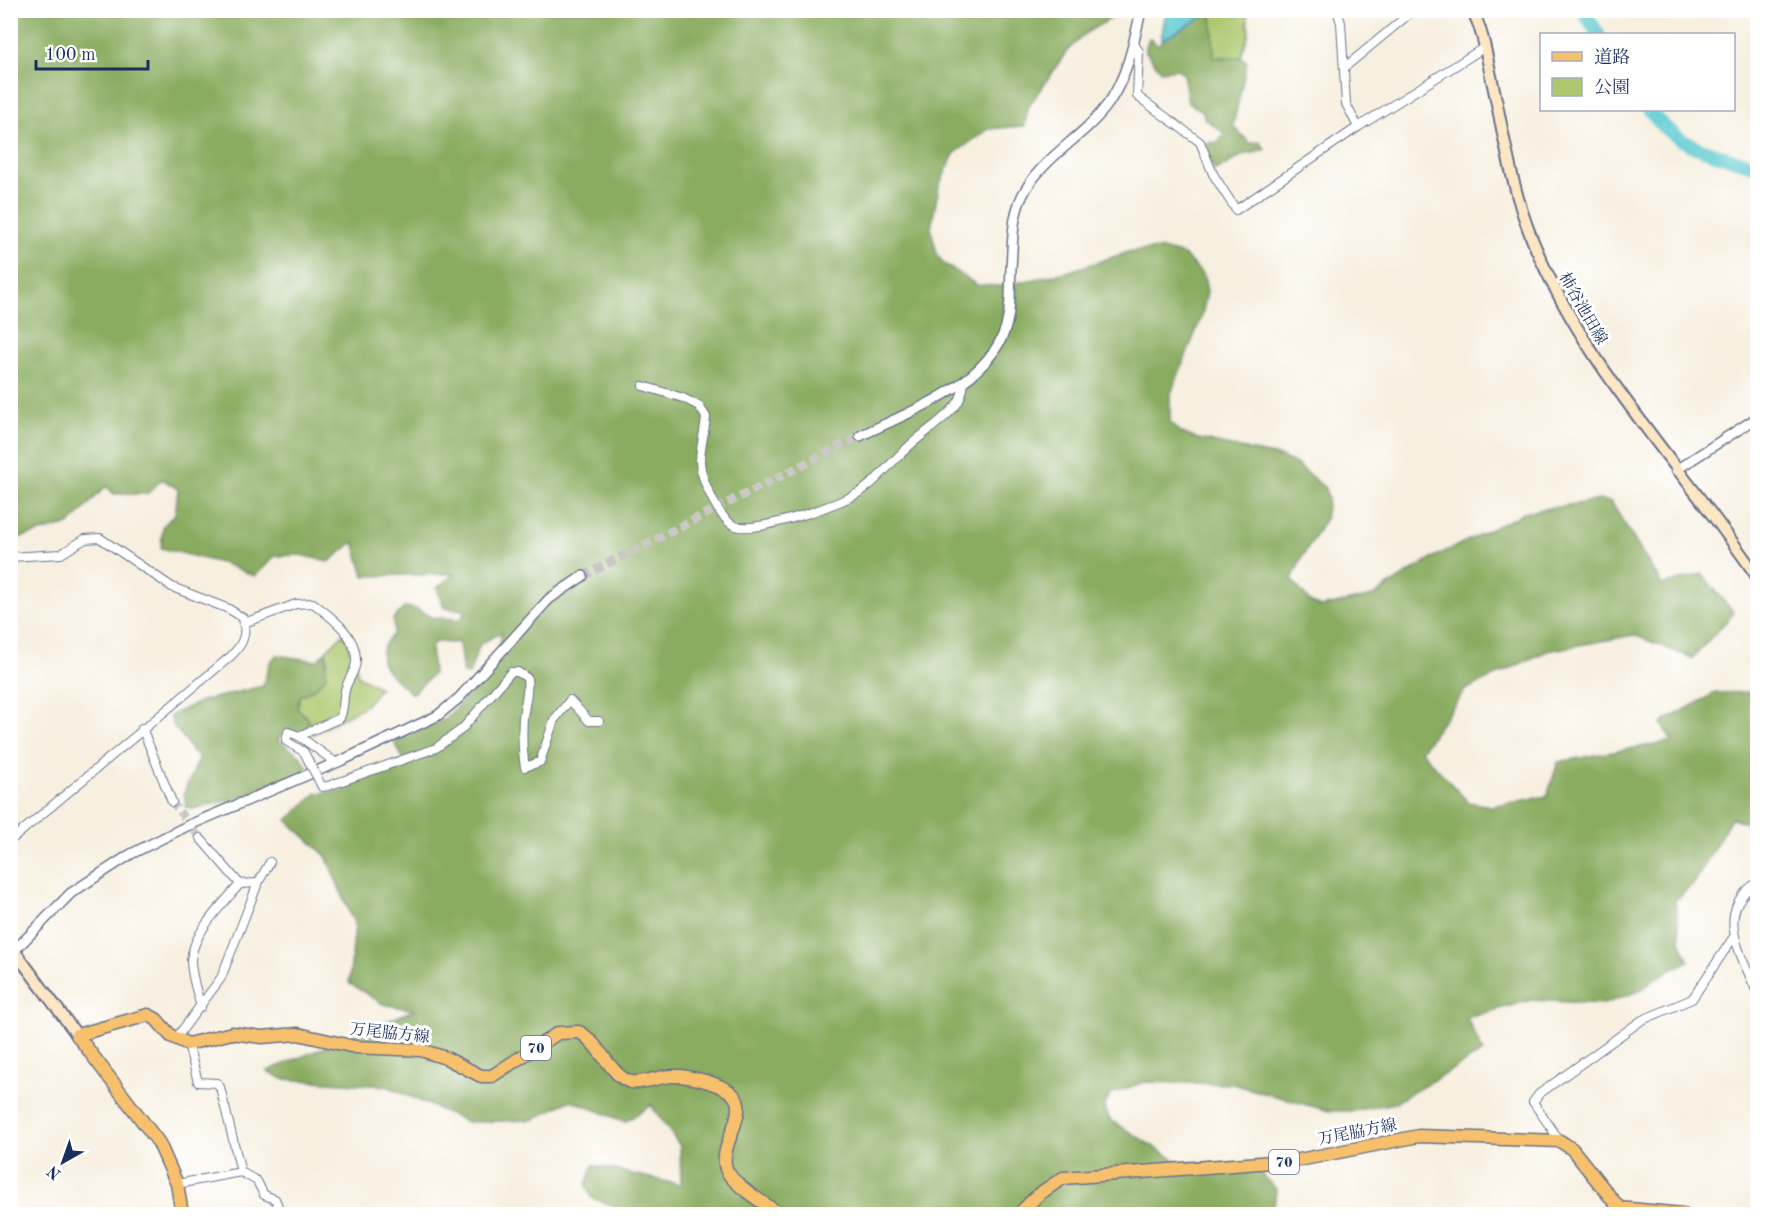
<svg xmlns="http://www.w3.org/2000/svg" width="1768" height="1225" font-family="'Old Standard TT','Noto Serif JP',serif">
<rect width="100%" height="100%" fill="#fff"/>
<filter id="ink" filterUnits="userSpaceOnUse"><feTurbulence type="fractalNoise" baseFrequency=".0167" numOctaves="2"/><feDisplacementMap in="SourceGraphic" scale="12" xChannelSelector="R" yChannelSelector="G"/><feConvolveMatrix kernelMatrix="1 2 1 2 8 2 1 2 1" color-interpolation-filters="sRGB"/></filter>
<filter id="wash" filterUnits="userSpaceOnUse"><feTurbulence type="fractalNoise" baseFrequency=".008" numOctaves="4" result="noise"/><feDisplacementMap in="SourceGraphic" scale="24" xChannelSelector="R" yChannelSelector="G"/><feGaussianBlur stdDeviation="1.35" result="paint"/><feColorMatrix in="noise" values="0 0 0 0 0 0 0 0 0 0 0 0 0 0 0 0 0 1.4 0 .05"/><feComposite in="paint" operator="in"/></filter>
<g filter="url(#wash)">
<rect width="100%" height="100%" fill="#f7efdf"/>
<g fill="#adc86e" stroke="#647c66" stroke-width="1.5">
<polygon points="1212,11 1241,11 1247,13 1249,33 1241,57 1214,57 1211,41"/>
<polygon points="343,634 353,650 358,676 380,688 365,706 313,734 311,725 297,708 300,696 314,689 328,662 326,651"/>
</g>
<g fill="#8aac61" stroke="#526e60" stroke-width="1.5">
<path d="M 11,11 L 1124,11 L 1087,32 L 1067,51 L 1028,107 L 1025,126 L 988,129 L 954,154 L 939,186 L 931,228 L 937,255 L 944,264 L 977,285 L 1002,286 L 1067,272 L 1131,251 L 1162,249 L 1184,255 L 1204,276 L 1207,291 L 1202,316 L 1170,396 L 1170,422 L 1180,432 L 1194,438 L 1281,457 L 1296,464 L 1325,488 L 1328,499 L 1325,520 L 1302,557 L 1292,580 L 1310,602 L 1321,607 L 1373,596 L 1432,558 L 1526,512 L 1600,500 L 1611,502 L 1662,585 L 1702,574 L 1734,613 L 1692,658 L 1634,635 L 1547,651 L 1465,690 L 1421,751 L 1468,802 L 1491,806 L 1547,796 L 1558,762 L 1672,741 L 1661,723 L 1715,693 L 1757,692 L 1757,826 L 1731,818 L 1695,882 L 1675,901 L 1681,944 L 1689,961 L 1666,972 L 1639,991 L 1604,1004 L 1531,1000 L 1467,1018 L 1483,1052 L 1394,1103 L 1352,1111 L 1329,1111 L 1232,1084 L 1144,1082 L 1111,1094 L 1104,1106 L 1110,1120 L 1180,1163 L 1252,1165 L 1276,1189 L 1274,1207 L 1268,1214 L 616,1214 L 614,1206 L 592,1198 L 586,1185 L 593,1165 L 681,1185 L 680,1146 L 651,1105 L 625,1122 L 571,1100 L 532,1120 L 467,1122 L 387,1086 L 283,1079 L 267,1071 L 414,1010 L 383,1004 L 349,983 L 355,926 L 326,856 L 287,820 L 317,793 L 343,791 L 369,777 L 407,765 L 394,742 L 445,719 L 496,665 L 502,632 L 480,644 L 469,674 L 463,674 L 459,643 L 435,642 L 431,647 L 433,674 L 412,694 C 392,675 365,660 394,633 L 393,619 L 405,607 L 416,609 L 433,618 L 462,619 L 464,610 L 444,608 L 437,588 L 454,574 L 364,576 L 354,542 L 329,562 L 301,555 L 275,556 L 255,576 L 225,564 L 161,548 L 163,526 L 175,514 L 178,489 L 162,479 L 147,494 L 114,494 L 106,486 L 70,524 L 11,540 L 10,262 L 17,250 L 11,252 Z"/>
<path d="M 1212,12 L 1214,57 L 1241,57 L 1247,62 L 1233,126 L 1250,143 L 1260,142 L 1265,149 C 1257,154 1249,152 1241,156 C 1231,161 1226,167 1214,170 L 1203,144 L 1218,142 L 1224,133 L 1204,118 L 1203,111 L 1188,103 L 1183,73 L 1177,69 L 1161,71 L 1145,50 L 1149,38 L 1158,45 L 1167,35 Z"/>
<path d="M 326,651 L 326,677 L 314,689 L 300,696 L 297,708 L 307,717 L 311,725 L 304,731 L 285,730 L 278,740 L 300,755 L 308,768 L 238,798 L 193,809 L 186,807 L 184,792 L 200,757 L 191,752 C 188,737 173,732 170,716 L 201,701 L 263,686 L 270,662 L 277,655 L 317,661 Z"/>
</g>
<polygon fill="#5dcad0" stroke="#3c7c97" stroke-width="1.5" points="1166,11 1212,10 1212,12 1161,40"/>
<g fill="none" stroke-linecap="round" stroke-linejoin="round">
<g stroke="#5dcad0" stroke-width="14">
<polyline points="1583,10 1598,34"/>
<path d="M 1649,110 C 1678,149 1713,153 1758,166"/>
</g>
</g>
</g>
<g filter="url(#ink)">
<g fill="none" stroke-linecap="round" stroke-linejoin="round">
<polyline stroke="#cbc9c5" stroke-width="8" stroke-dasharray="8 4" stroke-linecap="butt" points="172,802 200,838"/>
<polyline stroke="#cbc9c5" stroke-width="9" stroke-dasharray="9 4.5" stroke-linecap="butt" points="583,576 860,436"/>
<defs>
<g id="minor">
<polyline points="1337,10 1341,23 1346,104 1358,127"/>
<polyline points="1134,43 1139,52 1137,96 1200,142 1213,174 1236,210 1358,127 1485,47"/>
<polyline points="1344,68 1414,10"/>
<path d="M 643,386 L 683,398 L 699,406 L 706,417 C 705,431 700,447 700,462 C 701,479 718,517 733,525 C 752,536 845,503 863,490 C 879,479 891,462 906,449 C 922,433 943,422 957,404 C 962,397 963,390 964,383"/>
<path d="M 10,557 L 61,554 L 85,539 L 100,538 L 172,587 L 229,609 L 243,618 C 247,635 243,644 231,656 L 10,841"/>
<path d="M 244,623 L 296,604 L 313,603 C 331,617 357,635 356,661 C 356,670 349,678 346,687 C 342,698 345,708 340,718 L 299,736"/>
<polyline points="142,728 172,802"/>
<polyline points="308,760 304,752 286,741 288,732 299,736 335,762"/>
<path d="M 318,779 L 322,787 L 328,786 L 436,748 L 462,729 L 511,672 L 518,672 L 527,678 C 529,692 525,703 523,717 C 522,734 522,750 525,767 L 540,762 L 554,720 L 570,700 L 589,721 L 599,721"/>
<polyline points="200,838 240,884"/>
<path d="M 1758,882 C 1711,911 1743,957 1758,995"/>
<path d="M 201,1007 C 197,992 191,976 191,960 C 193,932 223,904 240,884 L 258,883"/>
<polyline points="177,1037 221,978 258,883 270,862"/>
<polyline points="188,1044 198,1082 217,1083 220,1087 241,1172"/>
<polyline points="1560,1141 1533,1102 1539,1094 1642,1020 1692,999 1733,938"/>
<polyline points="177,1184 241,1172 257,1181 264,1195 275,1199 278,1206 276,1214"/>
</g>
<g id="tertiary">
<path d="M 860,436 C 910,411 997,382 1008,318 C 1011,302 1010,285 1011,268 C 1013,242 1011,213 1026,189 C 1047,154 1084,137 1108,104 C 1127,77 1134,43 1141,10"/>
<polyline points="1676,470 1758,417"/>
<polyline points="10,955 71,893 131,854 187,826 345,759 437,716 459,698 549,599 583,576"/>
</g>
<g id="secondary">
<path d="M 1472,10 C 1484,32 1487,60 1493,85 C 1504,136 1512,190 1532,239 C 1584,367 1681,465 1758,578"/>
<polyline points="10,945 77,1035"/>
</g>
<g id="primary">
<path d="M 182,1214 L 177,1184 L 159,1143 L 77,1035 L 148,1015 L 156,1019 L 171,1036 L 188,1044 L 232,1033 L 262,1037 L 298,1034 L 355,1047 L 421,1050 L 446,1058 L 481,1076 L 492,1076 L 558,1033 L 579,1032 C 599,1042 612,1078 631,1082 C 643,1084 660,1076 672,1076 C 688,1075 726,1084 735,1097 C 748,1115 716,1149 727,1171 C 734,1185 766,1205 780,1214"/>
<polyline points="1019,1214 1039,1194 1063,1178 1299,1160 1419,1136 1560,1141 1572,1149 1619,1208 1683,1214"/>
</g>
</defs>
<use href="#minor" stroke="#68728b" stroke-width="10"/>
<use href="#tertiary" stroke="#68728b" stroke-width="12"/>
<use href="#secondary" stroke="#68728b" stroke-width="14"/>
<use href="#primary" stroke="#68728b" stroke-width="15"/>
<use href="#minor" stroke="#fff" stroke-width="8"/>
<use href="#tertiary" stroke="#fff" stroke-width="9"/>
<use href="#secondary" stroke="#fce6c4" stroke-width="10"/>
<use href="#primary" stroke="#f7c06c" stroke-width="12"/>
<defs>
<polyline id="minor-bridge" points="308,760 318,779"/>
</defs>
<use href="#minor-bridge" stroke="#68728b" stroke-width="10" stroke-linecap="butt"/>
<use href="#minor-bridge" stroke="#fff" stroke-width="8"/>
</g>
</g>
<g text-anchor="middle" stroke-width="6" stroke-linejoin="round" paint-order="stroke">
<g fill="#fff" stroke="#5f6d8e" stroke-width="1.5">
<rect x="521" y="1036" width="30" height="24" rx="4.5"/>
<rect x="1269" y="1150" width="30" height="24" rx="4.5"/>
</g>
<g font-size="15" font-weight="bold" fill="#1b2f5e">
<text x="536" y="1053">70</text>
<text x="1284" y="1167">70</text>
</g>
<g font-size="16" fill="#1b2f5e" stroke="#fff">
<text transform="translate(1584 308) rotate(60)" y="6">柿谷池田線</text>
<text transform="translate(390 1032) rotate(6)" y="6">万尾脇方線</text>
<text transform="translate(1357 1131) rotate(-11)" y="6">万尾脇方線</text>
</g>
</g>
<rect width="1768" height="1225" fill="none" stroke="#fff" stroke-width="36"/>
<rect x="1540" y="33" width="195" height="78" fill="#ffffff" stroke="#a4acbf" stroke-width="1.5"/>
<rect x="1552" y="52" width="30" height="9" fill="#f7c06c" stroke="#a4acbf" stroke-width="1.5"/>
<text x="1594" y="63" font-size="18" fill="#1b2f5e">道路</text>
<rect x="1552" y="78" width="30" height="18" fill="#adc86e" stroke="#a4acbf" stroke-width="1.5"/>
<text x="1594" y="93" font-size="18" fill="#1b2f5e">公園</text>
<g transform="translate(63 1162) rotate(220)" stroke="#ffffff" stroke-width="4.5" paint-order="stroke">
<path d="M0-4.5L10 22L0 15L-10 22Z" fill="#1b2f5e"/>
<text y="-9" font-size="16" font-weight="bold" text-anchor="middle" fill="#1b2f5e">N</text>
</g>
<path d="M36 60v9h112v-9" fill="none" stroke="#1b2f5e" stroke-width="3"/>
<text x="45" y="60" font-size="18" fill="#1b2f5e" stroke="#ffffff" stroke-width="4.5" paint-order="stroke">100 m</text>
</svg>
